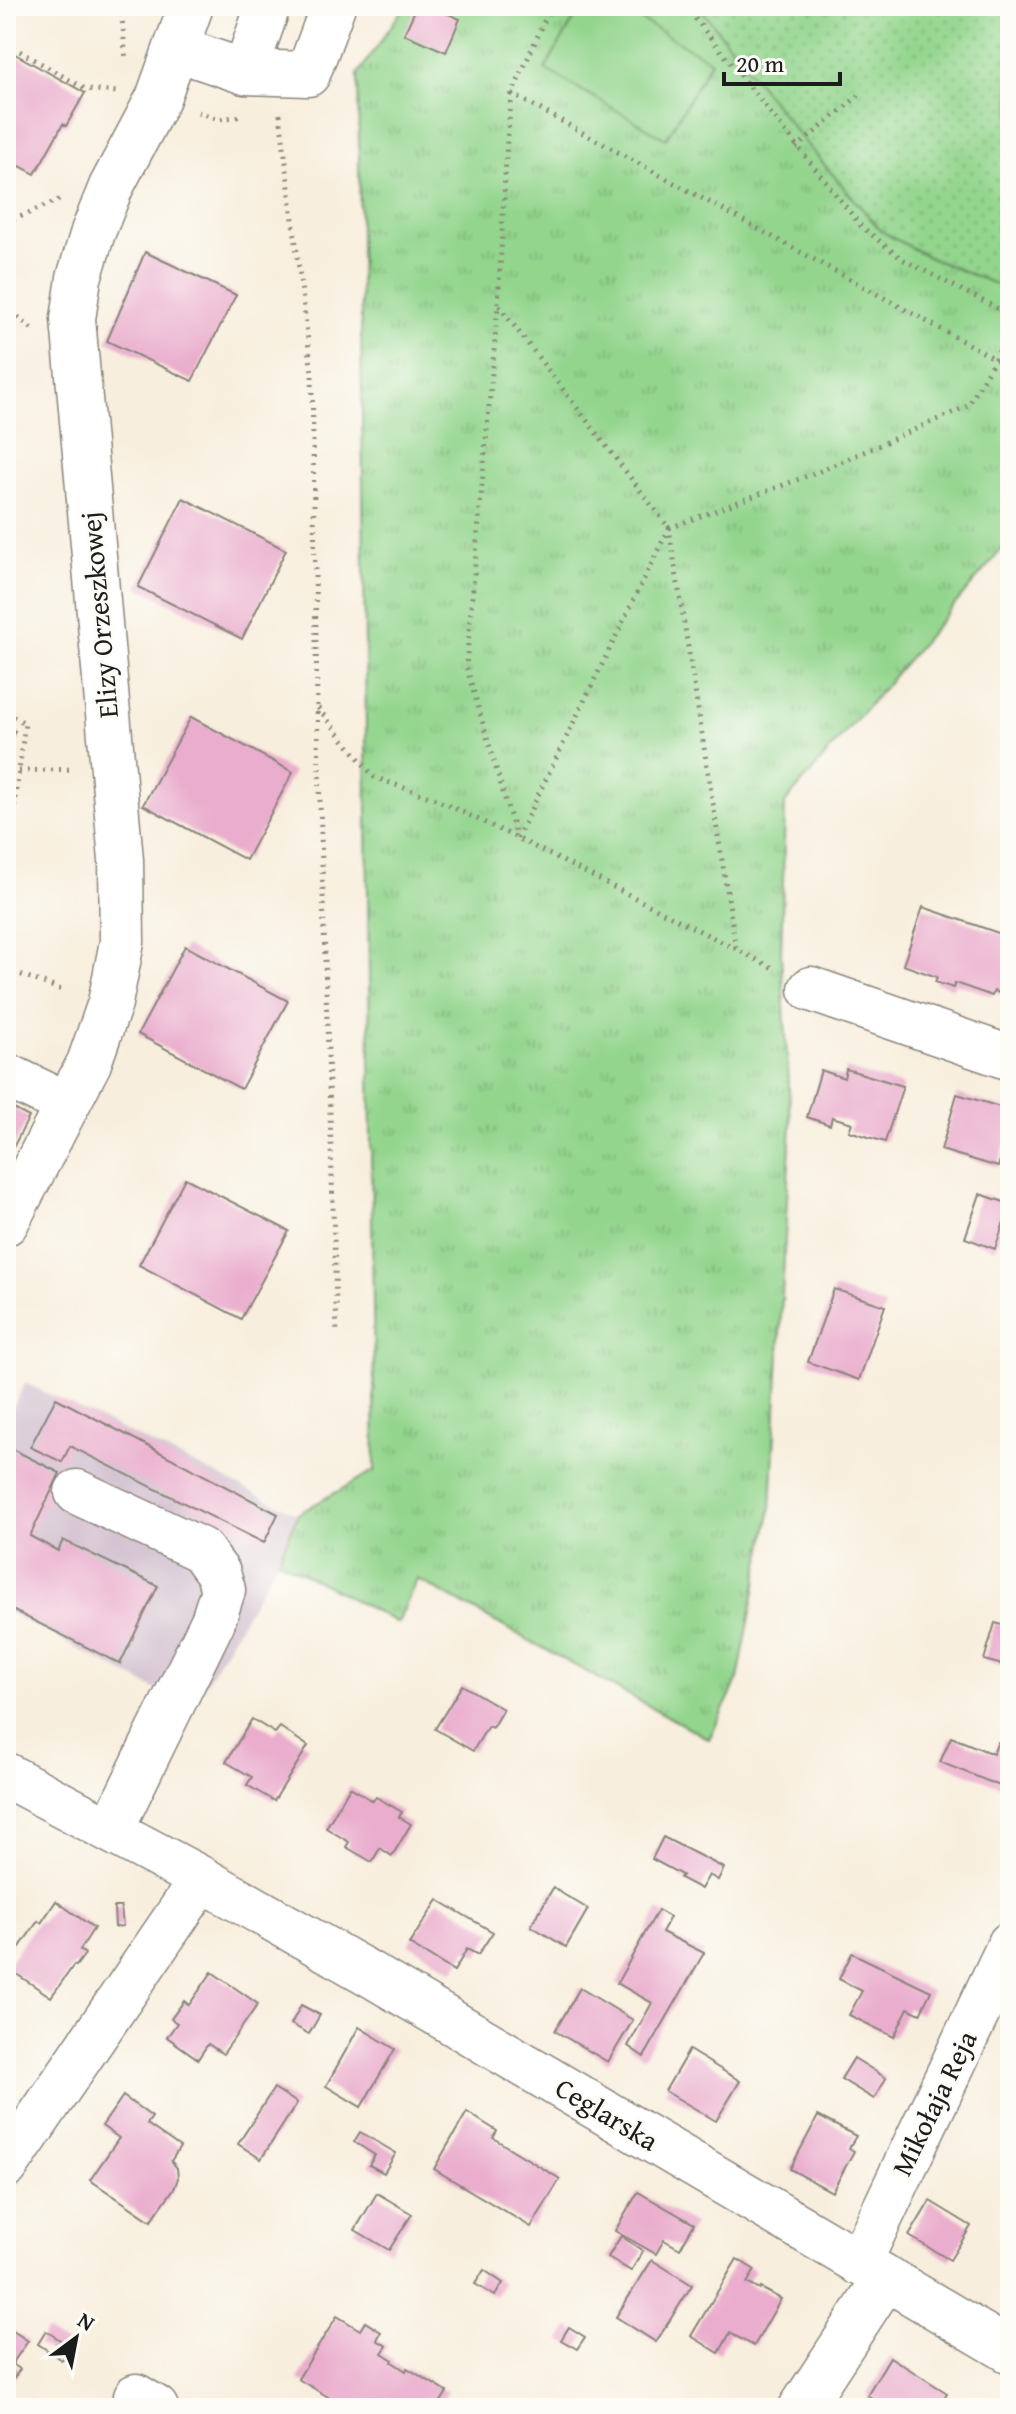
<svg xmlns="http://www.w3.org/2000/svg" width="1016" height="2414" font-family="'Gentium Book Plus',serif">
<defs>
<pattern id="grass-tufts" width="24" height="20" patternUnits="userSpaceOnUse" patternTransform="scale(2)"><rect width="24" height="20" fill="#93d58d"/><path d="M3 7l-1-3M5 7V3M7 7l1-3M15 17l-1-3M17 17v-4M19 17l1-3" fill="none" stroke="#7eb679"/></pattern>
<pattern id="park-dots" width="8" height="8" patternUnits="userSpaceOnUse" patternTransform="scale(2)"><rect width="8" height="8" fill="#93d58d"/><path d="M2 2h.1M6 6h.1" fill="none" stroke="#7eb679" stroke-width="1.8" stroke-linecap="round"/></pattern>
</defs>
<rect width="100%" height="100%" fill="#fdfcf7"/>
<filter id="ink" filterUnits="userSpaceOnUse"><feTurbulence type="fractalNoise" baseFrequency=".0125" numOctaves="2"/><feDisplacementMap in="SourceGraphic" scale="16" xChannelSelector="R" yChannelSelector="G"/><feConvolveMatrix kernelMatrix="1 2 1 2 8 2 1 2 1" color-interpolation-filters="sRGB"/></filter>
<filter id="wash" filterUnits="userSpaceOnUse"><feTurbulence type="fractalNoise" baseFrequency=".006" numOctaves="4" result="noise"/><feDisplacementMap in="SourceGraphic" scale="32" xChannelSelector="R" yChannelSelector="G"/><feGaussianBlur stdDeviation="1.8" result="paint"/><feColorMatrix in="noise" values="0 0 0 0 0 0 0 0 0 0 0 0 0 0 0 0 0 1.4 0 .05"/><feComposite in="paint" operator="in"/></filter>
<g filter="url(#wash)">
<rect width="100%" height="100%" fill="#f8eedd"/>
<polygon fill="#d0bdcd" points="25,1383 298,1514 278,1560 191,1708 6,1611 6,1421"/>
<polygon fill="url(#grass-tufts)" stroke="#587854" stroke-width="2" points="405,6 1010,6 1010,540 785,803 781,955 791,1123 771,1507 738,1679 709,1739 417,1579 398,1623 278,1560 298,1514 375,1470 358,74"/>
<polygon fill="url(#park-dots)" stroke="#587854" stroke-width="2" points="699,6 1010,6 1010,290 930,258 881,231 793,128"/>
<polygon fill="#93d58d" stroke="#587854" stroke-width="2" points="582,6 617,6 711,61 666,139 545,69"/>
<g id="blocks">
<g fill="#eaadcd">
<polygon points="417,6 431,6 460,19 446,52 404,34"/>
<polygon points="6,49 85,93 66,126 63,124 35,174 6,159"/>
<polygon points="145,252 236,295 192,381 107,341"/>
<polygon points="183,498 286,550 242,639 138,587"/>
<polygon points="191,717 293,772 246,860 143,805"/>
<polygon points="6,726 15,731 6,750"/>
<polygon points="923,907 1010,937 1010,997 994,991 992,996 955,983 953,988 935,982 937,977 903,965"/>
<polygon points="185,946 288,1001 241,1089 138,1034"/>
<polygon points="846,1069 903,1086 885,1142 849,1131 852,1123 832,1117 830,1125 807,1117 821,1070 844,1078"/>
<polygon points="957,1094 1010,1110 1010,1127 998,1167 941,1150"/>
<polygon points="6,1105 29,1117 6,1161"/>
<polygon points="185,1178 289,1231 241,1319 139,1265"/>
<polygon points="980,1194 1010,1204 995,1249 965,1238"/>
<polygon points="834,1289 885,1306 859,1380 808,1362"/>
<polygon points="56,1398 278,1514 264,1543 70,1446 62,1462 30,1447"/>
<polygon points="6,1446 60,1473 30,1536 58,1551 63,1540 158,1586 120,1664 6,1607"/>
<polygon points="995,1623 1010,1627 1010,1667 984,1660"/>
<polygon points="462,1685 503,1709 492,1728 488,1726 473,1751 435,1729"/>
<polygon points="252,1719 275,1733 280,1727 308,1746 274,1801 247,1785 252,1777 226,1762"/>
<polygon points="951,1737 993,1754 998,1742 1010,1747 1010,1790 940,1762"/>
<polygon points="350,1787 373,1801 376,1797 402,1812 399,1817 411,1824 392,1856 380,1848 372,1862 346,1847 349,1842 326,1828"/>
<polygon points="663,1837 724,1868 718,1880 709,1875 701,1889 680,1878 682,1875 652,1859"/>
<polygon points="553,1888 588,1909 566,1947 531,1926"/>
<polygon points="438,1900 493,1932 478,1955 467,1949 454,1971 409,1944"/>
<polygon points="56,1901 94,1928 80,1950 85,1954 76,1966 74,1965 51,1997 6,1967 38,1921 41,1923"/>
<polygon points="114,1907 121,1907 123,1926 115,1927"/>
<polygon points="658,1910 670,1917 662,1932 704,1953 644,2057 628,2046 652,2003 617,1983"/>
<polygon points="852,1953 931,1991 920,2014 908,2008 894,2037 849,2015 862,1991 839,1979"/>
<polygon points="212,1972 258,2004 223,2054 208,2044 198,2059 167,2037 177,2023 171,2019 184,2001 189,2005"/>
<polygon points="580,1988 633,2020 608,2062 555,2031"/>
<polygon points="301,2005 320,2015 309,2034 291,2024"/>
<polygon points="359,2027 395,2049 361,2107 326,2086"/>
<polygon points="689,2050 740,2081 716,2121 665,2091"/>
<polygon points="854,2058 886,2078 874,2099 841,2079"/>
<polygon points="274,2088 297,2103 261,2159 238,2144"/>
<polygon points="123,2096 152,2117 147,2124 180,2147 171,2161 177,2168 178,2178 175,2187 151,2221 90,2180 119,2138 102,2126"/>
<polygon points="467,2112 497,2131 493,2138 560,2179 531,2227 434,2169"/>
<polygon points="818,2116 856,2136 849,2148 854,2151 832,2192 790,2169"/>
<polygon points="360,2132 396,2153 384,2173 369,2165 375,2155 354,2142"/>
<polygon points="638,2192 694,2224 680,2249 664,2240 656,2254 615,2231"/>
<polygon points="377,2193 412,2214 389,2250 355,2230"/>
<polygon points="930,2201 971,2226 950,2260 909,2236"/>
<polygon points="621,2236 643,2251 631,2271 608,2257"/>
<polygon points="737,2259 755,2270 747,2283 760,2290 761,2288 781,2299 754,2346 730,2333 719,2353 691,2336"/>
<polygon points="652,2260 692,2285 656,2342 616,2317"/>
<polygon points="484,2270 503,2283 495,2296 475,2284"/>
<polygon points="337,2316 360,2330 365,2322 381,2332 377,2340 387,2346 382,2353 393,2360 392,2362 406,2371 407,2368 447,2392 437,2408 365,2408 354,2401 347,2408 298,2379"/>
<polygon points="6,2326 28,2341 12,2364 20,2369 6,2390"/>
<polygon points="569,2327 585,2337 577,2349 561,2340"/>
<polygon points="46,2331 71,2347 62,2360 38,2344"/>
<polygon points="890,2357 947,2393 938,2408 887,2408 867,2395"/>
</g>
</g>
</g>
<g filter="url(#ink)">
<use href="#blocks" fill-opacity="0" stroke="#8a857c" stroke-width="2"/>
<g fill="none" stroke-linecap="round" stroke-linejoin="round">
<defs>
<g id="minor">
<polyline points="177,49 245,72 308,74 333,6"/>
<polyline points="245,72 268,6"/>
<polyline points="811,989 1010,1058"/>
<polyline points="6,1075 66,1104"/>
<polyline points="6,1223 89,1063 110,1003 122,942 121,860 73,319 79,278 93,232 111,187 158,98 191,6"/>
<polyline points="77,1492 201,1550 218,1573 223,1590 213,1621 111,1830"/>
<polyline points="6,1775 202,1879 370,1974 1010,2351"/>
<polyline points="6,2166 202,1879"/>
<polyline points="859,2263 1010,1944"/>
<polyline points="136,2396 156,2408"/>
<polyline points="801,2408 886,2278"/>
</g>
</defs>
<use href="#minor" stroke="#8a857c" stroke-width="47"/>
<g stroke="#8a857c" stroke-width="5" stroke-dasharray="2 6" stroke-linecap="butt">
<polyline points="121,6 126,61"/>
<polyline points="551,6 512,94 1010,367"/>
<polyline points="685,6 861,226 902,259 1010,315"/>
<polyline points="6,43 85,89 117,92"/>
<polyline points="512,94 507,139 498,305 466,666 516,836"/>
<polyline points="198,112 219,119 243,116"/>
<polyline points="280,114 312,374 317,707 337,1334"/>
<polyline points="796,148 863,92"/>
<polyline points="6,223 61,199"/>
<polyline points="6,297 11,311 32,329"/>
<polyline points="499,306 669,528 818,472 968,406 1010,332"/>
<polyline points="6,309 11,311 6,343"/>
<polyline points="318,708 374,777 435,799 517,838 775,969"/>
<polyline points="6,713 25,723 6,873"/>
<polyline points="19,771 74,769"/>
<polyline points="517,838 669,528 736,948"/>
<polyline points="6,969 62,990"/>
</g>
<use href="#minor" stroke="#fff" stroke-width="44"/>
</g>
</g>
<g text-anchor="middle" stroke-width="6" stroke-linejoin="round" paint-order="stroke">
<g font-size="28" fill="#1c1c1c" stroke="#fdfcf7">
<text transform="translate(99 615) rotate(-95)" y="10">Elizy Orzeszkowej</text>
<text transform="translate(934 2103) rotate(-64)" y="10">Mikołaja Reja</text>
<text transform="translate(607 2114) rotate(31)" y="10">Ceglarska</text>
</g>
</g>
<rect width="1016" height="2414" fill="none" stroke="#fdfcf7" stroke-width="32"/>
<g transform="translate(76 2338) rotate(32)" stroke="#fdfcf7" stroke-width="6" paint-order="stroke">
<path d="M0-6L14 30L0 20L-14 30Z" fill="#1c1c1c"/>
<text y="-12" font-size="22" font-weight="bold" text-anchor="middle" fill="#1c1c1c">N</text>
</g>
<path d="M724 72v12h116v-12" fill="none" stroke="#1c1c1c" stroke-width="4"/>
<text x="736" y="72" font-size="24" fill="#1c1c1c" stroke="#fdfcf7" stroke-width="6" paint-order="stroke">20 m</text>
</svg>
